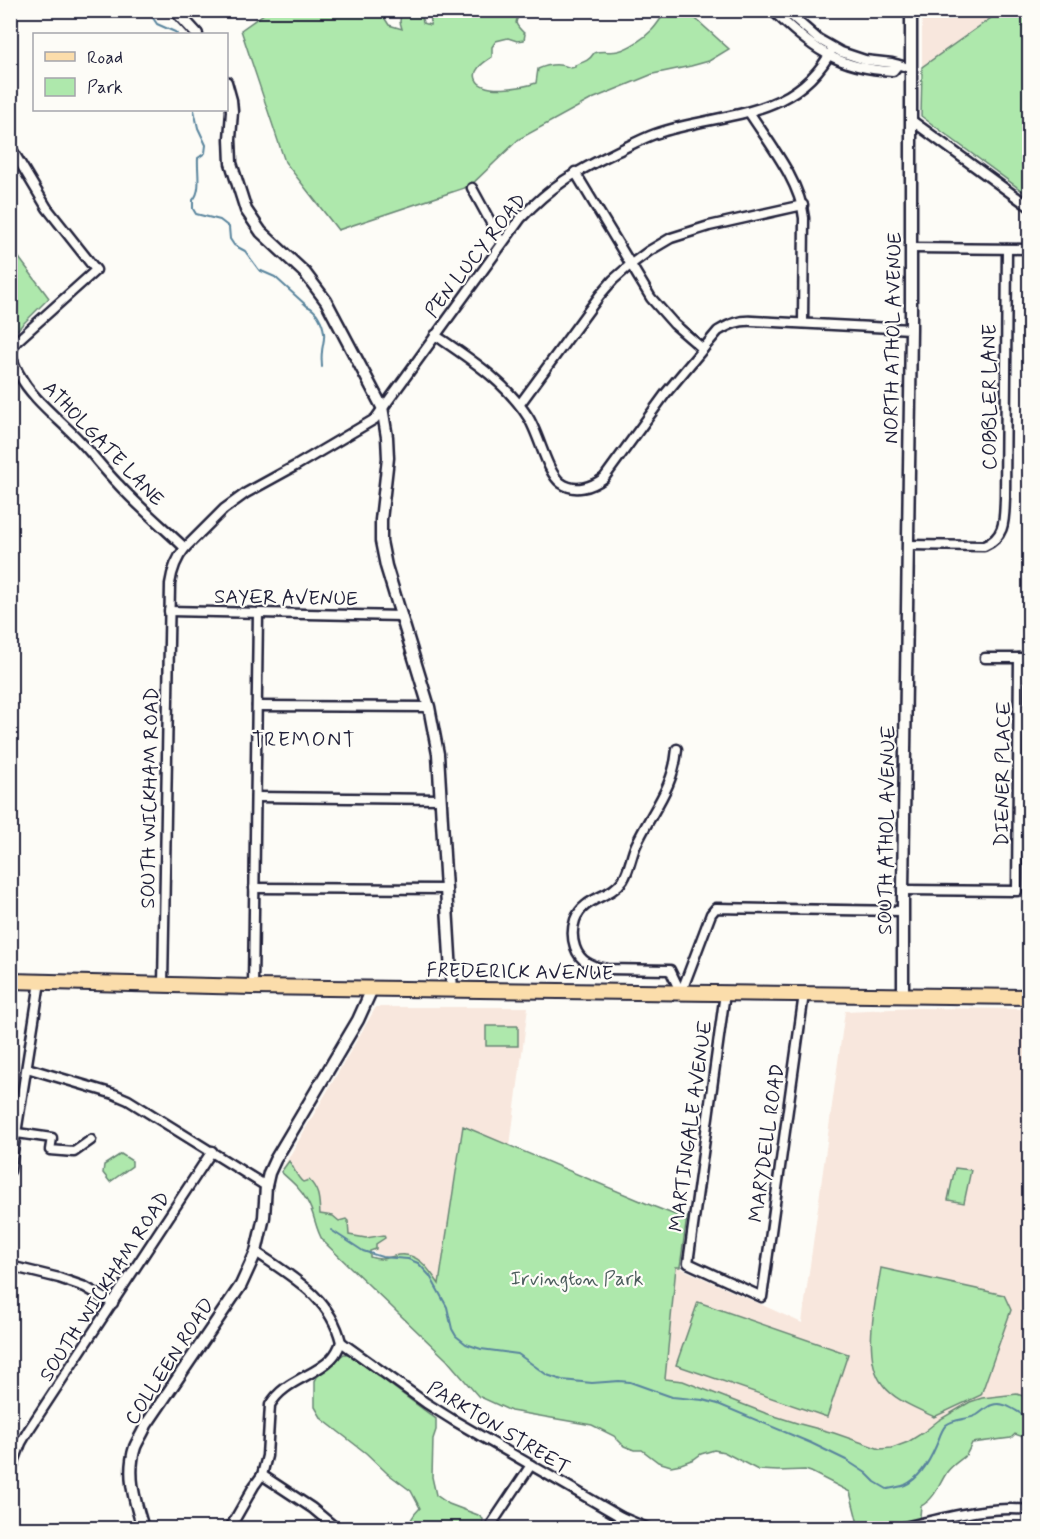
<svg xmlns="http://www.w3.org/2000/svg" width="1040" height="1539" font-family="Mynerve,sans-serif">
<rect width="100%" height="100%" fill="#fdfcf7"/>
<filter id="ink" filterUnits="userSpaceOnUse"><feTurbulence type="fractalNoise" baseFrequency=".0167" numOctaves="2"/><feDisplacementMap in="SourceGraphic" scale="12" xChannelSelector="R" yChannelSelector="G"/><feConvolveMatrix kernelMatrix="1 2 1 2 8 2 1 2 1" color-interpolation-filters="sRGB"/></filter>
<g filter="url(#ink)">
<g fill="#f8e7dd">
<polygon points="922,11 1001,11 922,67"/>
<polygon points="376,1007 528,1007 510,1146 463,1127 436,1303 410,1272 317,1219 306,1190 281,1171"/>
<polygon points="916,1008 1029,1009 1029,1404 888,1457 664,1384 676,1266 802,1323 845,1011"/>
</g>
<g fill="#aee8ac" stroke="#688574" stroke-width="1.5">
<path d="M 268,11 L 380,11 L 389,25 L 402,29 L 400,22 L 401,11 L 418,11 L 421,13 L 423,23 L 430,25 L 432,11 L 523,11 C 513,22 514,24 525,34 L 524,40 L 517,41 L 508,38 L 496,41 L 492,47 L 492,57 C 485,62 472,69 476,79 C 482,95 524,87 536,83 L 538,69 C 549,64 560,63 571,68 L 575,67 L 575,65 C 584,62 589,61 594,53 C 602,50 610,53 618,51 C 630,48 644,38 652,30 C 658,24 661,17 667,11 L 687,11 L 729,49 L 709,61 L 691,66 L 653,74 L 592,99 L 519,139 L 470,186 L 338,230 L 285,162 L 241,30 Z"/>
<polygon points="1001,11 1029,11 1029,196 921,116 922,67"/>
<polygon points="11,247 49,298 11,336"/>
<rect x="486" y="1026" width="32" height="20"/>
<path d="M 463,1126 L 655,1207 L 678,1216 L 687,1217 L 680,1267 L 676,1267 L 665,1379 L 683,1381 L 765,1413 L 800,1424 L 834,1433 L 880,1449 L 892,1448 L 908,1442 L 924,1432 L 939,1420 L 970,1402 L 982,1398 L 1017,1394 L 1029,1398 L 1029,1439 L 1015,1434 L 1011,1438 L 972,1443 C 970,1447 968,1453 965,1456 C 959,1461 952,1465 947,1472 C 939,1484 935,1499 921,1506 L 920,1516 L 918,1519 L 874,1528 L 859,1528 L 850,1492 L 811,1472 L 805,1470 L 778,1471 L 758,1470 L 724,1452 L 714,1450 L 701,1454 L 694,1459 L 681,1464 L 671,1466 L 658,1462 L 642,1450 L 634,1450 L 624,1446 L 614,1436 L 592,1425 L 511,1411 L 478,1396 L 447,1360 L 323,1241 C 315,1229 315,1214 307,1201 C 301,1189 291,1181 281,1172 L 289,1161 C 294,1167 296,1177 303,1182 L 309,1180 C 320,1191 319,1201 320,1214 L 333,1216 L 339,1221 L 346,1219 L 348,1221 L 349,1235 L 366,1238 L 384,1235 L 385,1238 L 376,1244 L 376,1249 L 370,1251 L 370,1257 C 383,1261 386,1258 398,1255 C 419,1252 429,1270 439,1284 Z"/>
<polygon points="121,1154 132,1161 132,1166 110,1182 103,1173 104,1165"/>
<polygon points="955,1168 971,1170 964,1203 948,1200"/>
<path d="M 881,1268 L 1004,1295 L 1011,1310 L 981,1395 L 934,1417 C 917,1408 895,1401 883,1385 C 861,1358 876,1300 881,1268 Z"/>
<polygon points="698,1302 848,1354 827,1417 676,1365"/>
<path d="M 344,1354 L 349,1354 L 436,1419 L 436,1430 L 433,1439 L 432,1477 L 436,1495 L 449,1504 L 478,1515 L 483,1519 L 482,1528 L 439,1528 L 434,1525 L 430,1526 L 428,1528 L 409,1528 C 409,1520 414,1514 420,1508 L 411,1491 L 387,1473 L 366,1453 L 322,1419 L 315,1407 L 315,1381 L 317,1377 L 328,1366 Z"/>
</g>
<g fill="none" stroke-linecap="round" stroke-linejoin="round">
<g stroke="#59849d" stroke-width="2">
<polyline points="151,15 157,24 175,32 177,34"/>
<path d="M 194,110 L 198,128 L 206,145 L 205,153 L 198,158 C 197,171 202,191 193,200 L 193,209 L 196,214 L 220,220 L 229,227 L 230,239 L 234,245 L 245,251 L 259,270 L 275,277 L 307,306 C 317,310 323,323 324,333 C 325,340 322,346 322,352 C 321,357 322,362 322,367"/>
<path d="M 331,1230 L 363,1251 L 382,1257 L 408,1259 L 418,1263 L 430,1276 L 447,1307 L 452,1329 L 456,1336 L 466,1344 L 481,1349 L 518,1354 L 547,1375 L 562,1380 L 592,1383 L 619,1381 L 630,1382 L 672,1397 L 703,1400 L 718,1404 L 811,1443 L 846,1460 L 866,1473 L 875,1482 L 887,1489 C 893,1488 900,1487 905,1485 C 920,1478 930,1460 936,1446 C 939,1439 941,1430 946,1425 C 954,1418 968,1420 977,1415 C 982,1412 986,1407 992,1405 C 1005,1400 1018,1413 1030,1419"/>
</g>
<defs>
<g id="minor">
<path d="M 772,10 C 811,47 837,69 893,71 L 898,65"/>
<polyline points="785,10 818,39 841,52 865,60 892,63 903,66"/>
<path d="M 749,112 C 769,143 800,181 804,218 L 803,323"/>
<polyline points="911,120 1030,207"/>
<path d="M 10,146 L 47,208 L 96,270 L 17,341 C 8,351 13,363 19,374 C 31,398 59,419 78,439 C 92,453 104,470 118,484 C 139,507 163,527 185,548"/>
<polyline points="575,172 651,298 674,324 703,349"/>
<polyline points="472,188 502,243"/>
<polyline points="911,248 1030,249"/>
<path d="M 435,335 C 470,359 505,381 528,417 C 539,434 547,473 561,483 C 575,493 592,487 604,478 L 666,393 L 718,331 C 730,324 739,320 753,321 L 911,329"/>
<polyline points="520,404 600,295 613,280 630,265 649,251 671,238 709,226 803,205"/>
<path d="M 908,545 L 984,546 C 1006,537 1004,519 1005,498 L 1007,249"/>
<polyline points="169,611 402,616"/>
<polyline points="985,658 1030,658"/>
<polyline points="257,706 429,707"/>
<path d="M 677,749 C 674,788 651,812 636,845 C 631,856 630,869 623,880 C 610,899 584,896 575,920 C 572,929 572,938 575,947 C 580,962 592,967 607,969 L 670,970 L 681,993"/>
<polyline points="256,797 441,799"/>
<polyline points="254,888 446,889"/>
<polyline points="903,890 1017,891 1019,658"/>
<path d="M 163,985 L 170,584 C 172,570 176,559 185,548 L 224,509 L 246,493 L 297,465 L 375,419 L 521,218 C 551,186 575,172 614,153 C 627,147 641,139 655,134 C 722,111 795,121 833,48"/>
<polyline points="253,987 258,613"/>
<polyline points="681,993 711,914 716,908 903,911"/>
<polyline points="725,993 688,1263 762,1297 804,994"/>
<polyline points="27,1068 114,1094 128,1100 266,1186"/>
<polyline points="17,1133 52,1138 50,1150 74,1152 91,1140"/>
<polyline points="10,1171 40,982"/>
<polyline points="10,1266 59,1278 85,1287 113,1303"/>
<polyline points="341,1342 426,1403 453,1420 621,1517 647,1528"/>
<polyline points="10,1473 21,1443 28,1431 212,1151"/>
<polyline points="262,1475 312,1508 336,1528"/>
<path d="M 230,1528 L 254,1486 L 262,1475 L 267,1456 L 270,1405 C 283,1381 313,1377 331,1359 C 336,1354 339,1348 341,1342 C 330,1297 292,1277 256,1252"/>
<polyline points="489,1528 531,1465"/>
<polyline points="614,1528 621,1517"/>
<path d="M 900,1528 C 942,1519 986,1505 1030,1510"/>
</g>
<g id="tertiary">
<polyline points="175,10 197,34"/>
<polyline points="226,82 231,100 232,111 230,139 231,163 246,210 261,232 305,273 326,301 382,407 387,437 388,458 381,520 381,541 386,566 429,707 438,754 452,990"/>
<polyline points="903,995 903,890 911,329 911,10"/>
<path d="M 143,1528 C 135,1502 126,1475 135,1447 C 138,1440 143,1433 146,1425 L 241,1285 L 256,1252 L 264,1217 L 266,1186 L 269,1173 L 275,1160 L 358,1020 L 372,989"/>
</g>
<polyline id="primary" points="10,981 253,987 1030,997"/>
</defs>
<use href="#minor" stroke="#22223b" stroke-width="13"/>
<use href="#tertiary" stroke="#22223b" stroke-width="15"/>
<use href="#primary" stroke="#22223b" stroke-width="18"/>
<use href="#minor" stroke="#fdfcf7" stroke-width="8"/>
<use href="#tertiary" stroke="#fdfcf7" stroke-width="10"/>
<use href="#primary" stroke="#fbddab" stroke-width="14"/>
</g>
</g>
<g text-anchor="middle" stroke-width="4.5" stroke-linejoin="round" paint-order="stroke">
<g font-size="20" fill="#22223b" stroke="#fdfcf7">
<text transform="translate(475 255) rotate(-52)" y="7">PEN LUCY ROAD</text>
<text transform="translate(892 338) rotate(-89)" y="7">NORTH ATHOL AVENUE</text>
<text transform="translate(989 397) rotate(-90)" y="7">COBBLER LANE</text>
<text transform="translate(104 443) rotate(46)" y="7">ATHOLGATE LANE</text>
<text transform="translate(286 597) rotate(1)" y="7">SAYER AVENUE</text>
<text transform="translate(1002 774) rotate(-89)" y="7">DIENER PLACE</text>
<text transform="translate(149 798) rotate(-89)" y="7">SOUTH WICKHAM ROAD</text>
<text transform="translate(886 830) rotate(-89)" y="7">SOUTH ATHOL AVENUE</text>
<text transform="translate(520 971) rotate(1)" y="7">FREDERICK AVENUE</text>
<text transform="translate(690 1126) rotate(-82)" y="7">MARTINGALE AVENUE</text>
<text transform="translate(766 1143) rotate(-82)" y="7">MARYDELL ROAD</text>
<text transform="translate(104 1286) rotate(-57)" y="7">SOUTH WICKHAM ROAD</text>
<text transform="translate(169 1361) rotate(-57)" y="7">COLLEEN ROAD</text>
<text transform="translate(499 1427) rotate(31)" y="7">PARKTON STREET</text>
</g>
<g font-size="20" fill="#4c5d5d" stroke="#fdfcf7">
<text x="577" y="1285">Irvington Park</text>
</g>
<g font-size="21" letter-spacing="1.5" fill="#22223b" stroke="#fdfcf7">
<text x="304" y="746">TREMONT</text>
</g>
</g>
<rect width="1040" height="1539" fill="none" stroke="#fdfcf7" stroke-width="36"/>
<rect x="18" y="18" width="1004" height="1503" fill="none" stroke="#22223b" stroke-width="2" filter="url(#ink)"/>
<rect x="33" y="33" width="195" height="78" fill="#fdfcf7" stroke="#a5a5ac" stroke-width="1.5"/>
<rect x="45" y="52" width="30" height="9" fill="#fbddab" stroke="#a5a5ac" stroke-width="1.5"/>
<text x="87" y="63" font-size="18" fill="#22223b">Road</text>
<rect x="45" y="78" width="30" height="18" fill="#aee8ac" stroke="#a5a5ac" stroke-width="1.5"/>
<text x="87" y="93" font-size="18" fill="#22223b">Park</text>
</svg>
